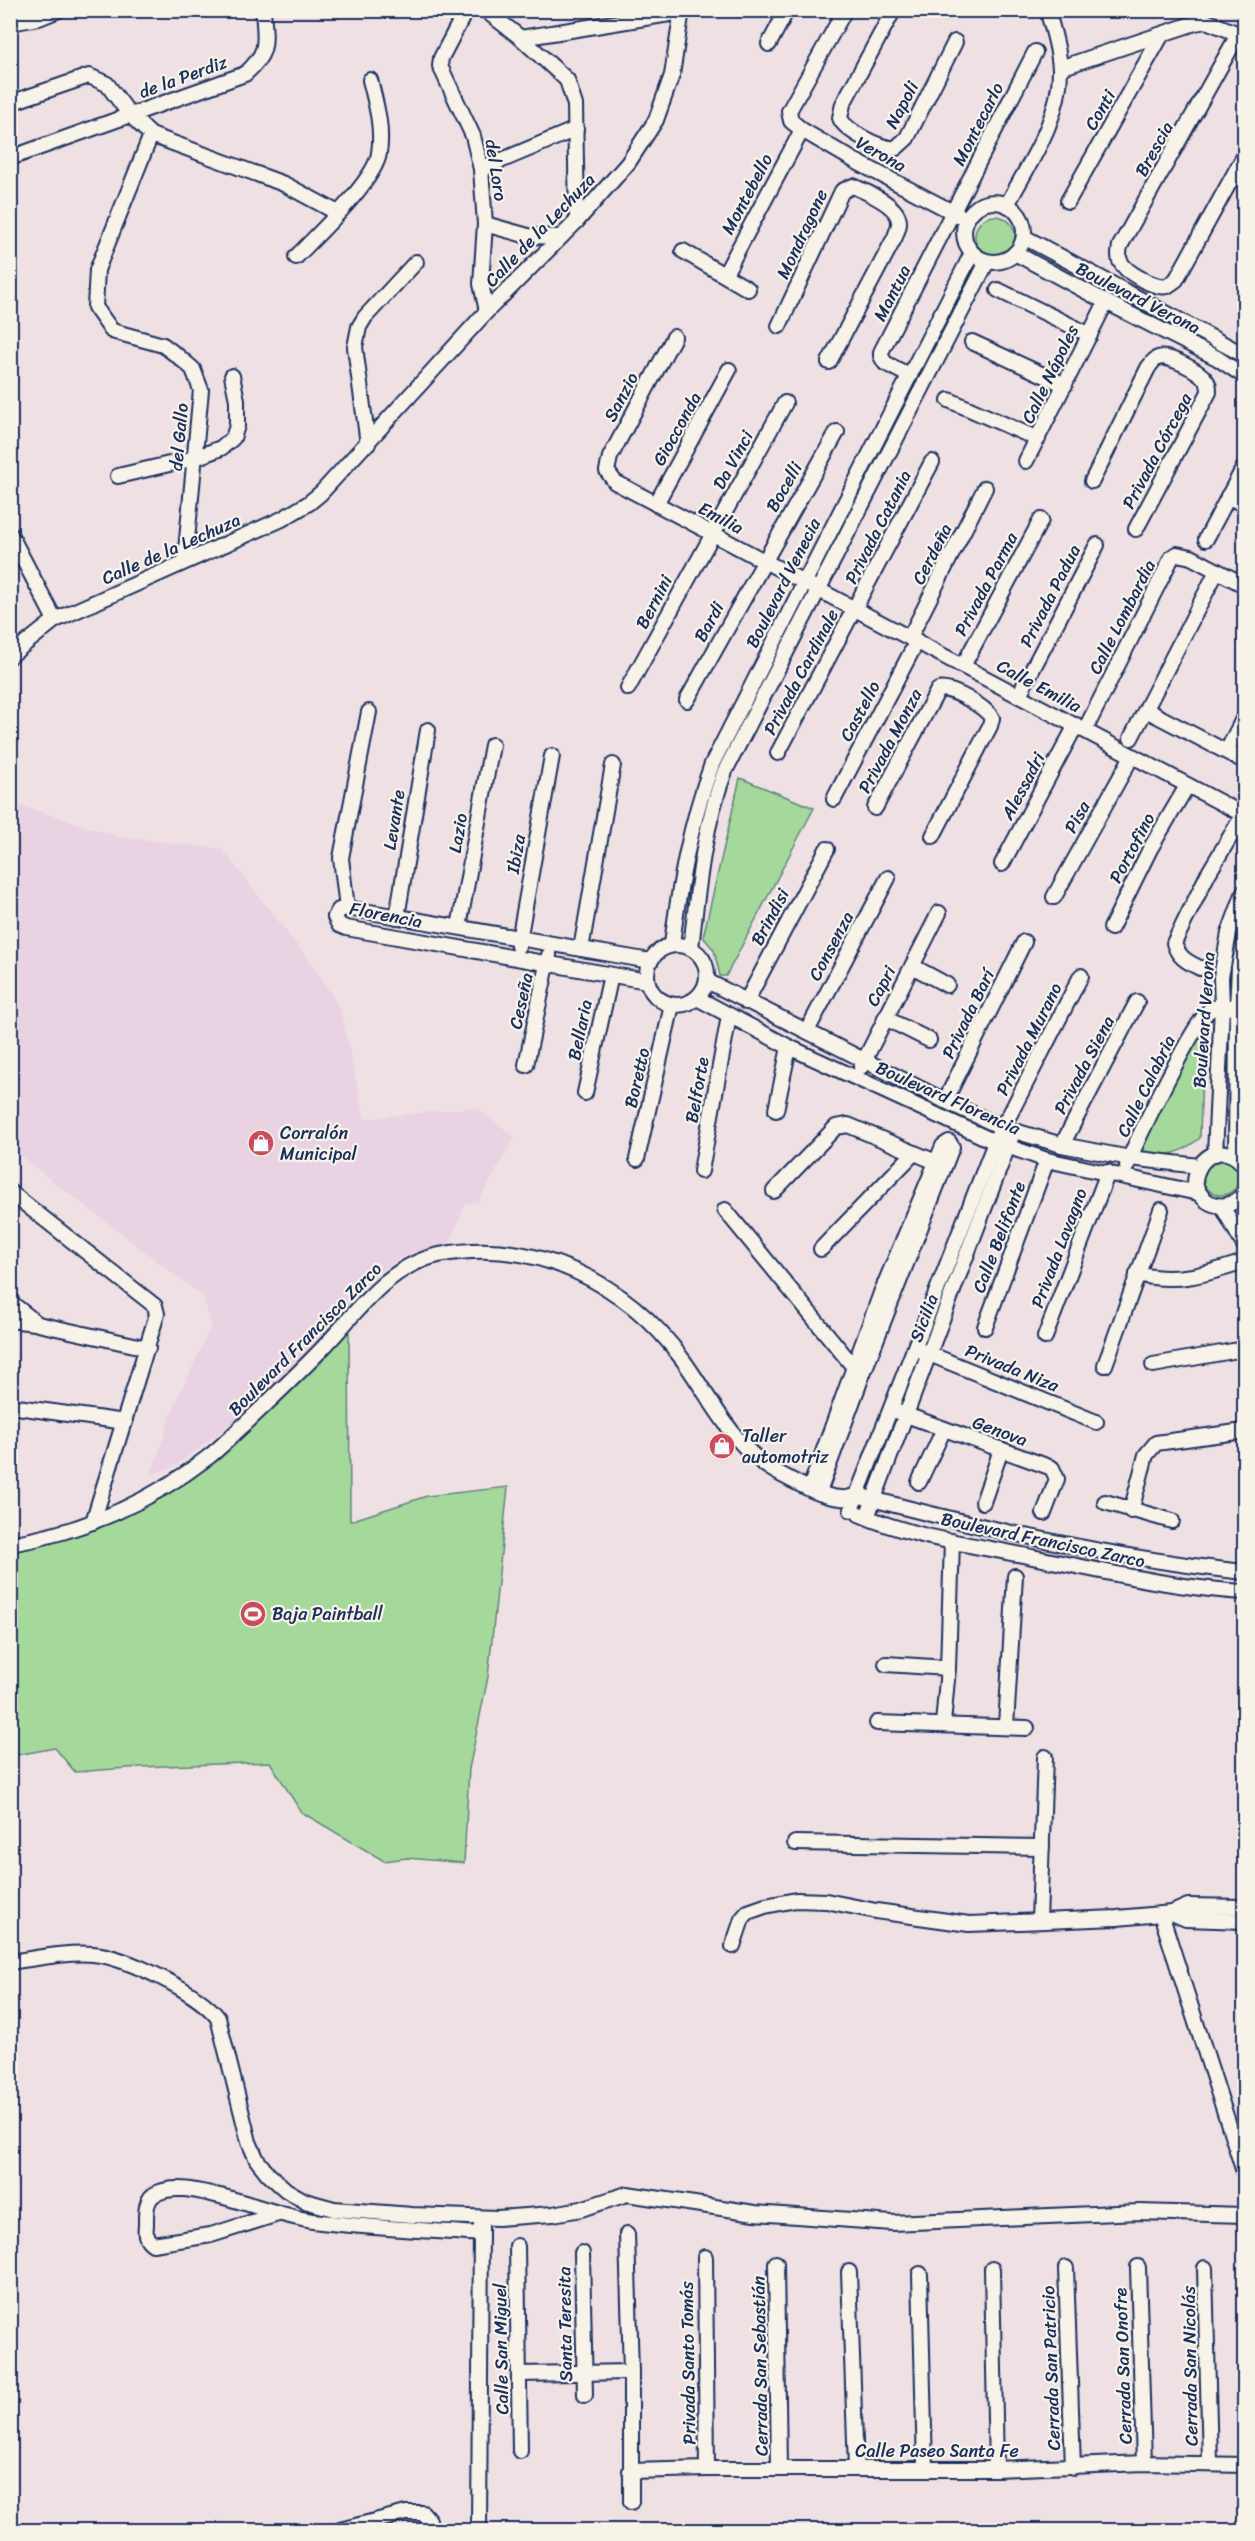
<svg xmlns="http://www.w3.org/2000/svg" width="1255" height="2541" font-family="Sriracha,sans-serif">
<rect width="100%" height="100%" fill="#efe0e4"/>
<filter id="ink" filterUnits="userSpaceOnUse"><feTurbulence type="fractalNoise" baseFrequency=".0167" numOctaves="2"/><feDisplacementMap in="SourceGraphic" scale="12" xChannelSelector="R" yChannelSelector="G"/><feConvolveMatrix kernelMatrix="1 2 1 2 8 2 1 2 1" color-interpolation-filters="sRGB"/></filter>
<g filter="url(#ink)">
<polygon fill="#e9d2e1" points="10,802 119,837 222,849 317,971 340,1009 365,1119 476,1107 515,1137 478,1202 465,1204 450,1244 418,1251 399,1259 367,1281 347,1308 309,1350 246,1413 175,1466 151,1474 175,1405 211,1326 204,1297 11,1149"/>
<g fill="#a5d99b" stroke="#60847c" stroke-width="1.5">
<circle cx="995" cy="236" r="20"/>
<polygon points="740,778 814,808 726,976 720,976 714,950 703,937"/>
<path d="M 1194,1032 L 1203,1034 L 1200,1138 C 1173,1159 1168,1155 1136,1151 Z"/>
<circle cx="1221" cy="1177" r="18"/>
<path d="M 349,1330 L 350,1521 L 427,1496 L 508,1487 L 488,1677 L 469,1769 L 464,1863 L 407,1858 L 384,1861 L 301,1812 L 270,1762 L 141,1767 L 75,1772 L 55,1748 L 11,1756 L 11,1551 C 53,1541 107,1526 145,1506 C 220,1469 290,1390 349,1330 Z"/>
</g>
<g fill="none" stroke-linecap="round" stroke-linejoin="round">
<defs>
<g id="minor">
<polyline points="466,10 441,58 440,66 473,136 481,169 485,224 481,284 487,311"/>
<polyline points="485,10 521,38 567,80 575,105 577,221"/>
<polyline points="845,10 789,111 791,121 802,130 855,161 966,219"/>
<path d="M 892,13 L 843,104 L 840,118 C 845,131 882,150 896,148 L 907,138 L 955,42"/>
<polyline points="10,23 39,18 59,10"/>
<path d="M 1239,33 L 1120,246 C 1119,252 1118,256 1120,261 C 1125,272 1155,289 1167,286 C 1169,285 1174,281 1176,280 L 1244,156"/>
<polyline points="521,38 682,12"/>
<polyline points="769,44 787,10"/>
<polyline points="1060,68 1195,23 1206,21 1244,36"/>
<polyline points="10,103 89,76 107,84 130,115 151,135 284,184 338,213"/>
<polyline points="151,135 97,270 95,307 112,331 163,345 179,357 193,369 201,390 185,561"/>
<path d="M 10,158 L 245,74 C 270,52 265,41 263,10"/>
<polyline points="481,169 576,129"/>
<polyline points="1068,201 1161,36"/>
<circle cx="994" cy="232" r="30"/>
<path d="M 1007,205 C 1029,163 1061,118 1060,69 C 1059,49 1053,29 1047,10"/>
<polyline points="485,224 528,236 561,237"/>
<polyline points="1024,237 1244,355"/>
<polyline points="683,251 748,289"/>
<polyline points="1015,253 1106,302 1217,358 1244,376"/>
<path d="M 296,257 C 316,236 376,180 379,153 C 383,128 376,104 370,80"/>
<polyline points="725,274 802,130"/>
<polyline points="998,290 1090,335"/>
<path d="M 779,326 L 842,191 L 853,186 C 866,192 900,205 899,223 C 899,228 896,233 895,237 L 829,362"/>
<polyline points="674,337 610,457 607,471 615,482 1244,815"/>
<polyline points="972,342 1065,385"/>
<polyline points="910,376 885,363 881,356 881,352 1035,52"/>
<polyline points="949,400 1038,439"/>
<polyline points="368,444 355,347 359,327 365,317 416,262"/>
<polyline points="1026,461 1106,302"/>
<polyline points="118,476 195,458 221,448 233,438 237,426 237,400 232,376"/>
<path d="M 1092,481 L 1148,368 C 1151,364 1154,359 1158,358 C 1168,354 1199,371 1205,379 C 1209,383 1209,387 1209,392 L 1136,529"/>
<polyline points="1228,496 1244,505"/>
<polyline points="656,504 729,370"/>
<polyline points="10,534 55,620"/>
<polyline points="1206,539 1244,467"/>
<polyline points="910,637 985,488"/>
<polyline points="10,656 55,620 282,519 309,503 321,493 487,311 577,221 628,163 656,120 672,75 682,10"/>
<polyline points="963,666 1041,520"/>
<polyline points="628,688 785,403"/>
<polyline points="1019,695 1097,545"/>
<polyline points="687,700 837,432"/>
<polyline points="1146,710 1244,761"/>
<polyline points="1085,730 1172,557 1177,554 1191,557 1244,585"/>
<polyline points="1131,738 1217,571"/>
<polyline points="1227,751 1244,717"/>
<polyline points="778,753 932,462"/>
<polyline points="834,799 917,641"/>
<path d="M 875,808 L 938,690 C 951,686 985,707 992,718 L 990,726 L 933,836"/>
<polyline points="1002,864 1076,725"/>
<polyline points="1054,897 1132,756"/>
<polyline points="347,908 341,858 369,712"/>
<polyline points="397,917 428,730"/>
<polyline points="459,927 492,745"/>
<polyline points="1111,928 1150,849 1187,786"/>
<path d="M 672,944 C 680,881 690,824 712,764 L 972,253"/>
<circle cx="677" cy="975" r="30"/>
<polyline points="518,946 552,756"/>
<path d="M 691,948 C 698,887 703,829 725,771 L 987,262"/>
<polyline points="581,949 613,765"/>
<polyline points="912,966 947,985"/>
<path d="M 1200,968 C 1187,962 1178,957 1174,943 L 1208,874 L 1243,815"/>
<polyline points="647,981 346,928 339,925 335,917 339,910 347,908 650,961"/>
<polyline points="707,981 945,1101 1001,1127 1062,1145 1130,1158 1199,1166"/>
<polyline points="697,998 789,1047 995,1142 1047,1160 1198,1193"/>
<polyline points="746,1002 827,849"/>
<polyline points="885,1018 929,1040"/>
<polyline points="807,1031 888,878"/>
<polyline points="526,1065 549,955"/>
<polyline points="861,1067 939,913"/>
<polyline points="585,1093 611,975"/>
<polyline points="945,1101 1024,942"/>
<polyline points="776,1110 789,1047"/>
<polyline points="1062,1145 1137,1002"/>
<polyline points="1215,1154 1222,1006 1221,977 1229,933 1244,892"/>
<polyline points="1236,1157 1237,1009 1239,967 1244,944"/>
<polyline points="637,1159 672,1005"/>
<path d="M 1127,1166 C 1133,1146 1196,1018 1210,1010 C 1219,1005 1227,1007 1237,1009"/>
<path d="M 1244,1166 C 1227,1140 1195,1155 1195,1184 C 1203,1208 1228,1213 1244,1193"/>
<polyline points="701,1171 729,1016"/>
<polyline points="774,1191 836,1127 848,1125 943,1165"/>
<polyline points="10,1192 155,1306 157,1314 93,1522"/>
<polyline points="1222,1206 1244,1245"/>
<polyline points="725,1210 858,1372"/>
<polyline points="821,1249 914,1153"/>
<path d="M 1137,1274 C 1176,1284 1207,1274 1244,1262"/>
<polyline points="10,1302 38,1324 148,1348"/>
<polyline points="10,1320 35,1323"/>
<polyline points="985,1327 1047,1160"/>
<polyline points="1045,1337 1108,1172"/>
<polyline points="922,1351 1096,1422"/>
<polyline points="1105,1365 1161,1210"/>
<polyline points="1153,1365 1244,1349"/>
<polyline points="10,1406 125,1422"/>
<polyline points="898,1412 1052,1468 1057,1479 1044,1513"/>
<polyline points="919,1482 944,1429"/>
<polyline points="810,1488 881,1293 943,1146 949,1142 952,1147 862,1376 819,1492"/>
<polyline points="983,1502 1001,1450"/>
<polyline points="1105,1502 1172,1521"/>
<polyline points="851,1510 1001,1127 1010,1114 1081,976"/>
<polyline points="1131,1511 1146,1455 1156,1443 1244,1431"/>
<path d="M 859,1514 C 913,1538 975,1545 1032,1557 C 1103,1571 1173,1588 1244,1592"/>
<polyline points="867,1517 1011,1138"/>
<path d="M 10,1544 C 82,1532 150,1502 207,1458 C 221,1448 232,1435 245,1424 C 269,1401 294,1378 317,1354 C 354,1317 385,1266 439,1255 C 535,1236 627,1283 683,1360 C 712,1400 735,1451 780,1474 C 797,1483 821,1497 841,1498 C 847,1499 849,1497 855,1496 C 862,1496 870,1498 876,1500 C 997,1532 1120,1559 1244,1572"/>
<polyline points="886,1664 948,1668"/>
<polyline points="877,1723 1027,1728"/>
<polyline points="943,1724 948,1668 952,1541"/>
<polyline points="1006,1726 1015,1576"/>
<polyline points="795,1843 1042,1847"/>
<polyline points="1172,1913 1186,1919 1244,1921"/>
<polyline points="1161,1914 1244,2172"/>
<polyline points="1039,1921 1045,1757"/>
<polyline points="733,1946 742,1919 748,1912 765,1906 796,1900 826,1901 876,1911 969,1924 1117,1918 1172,1913 1188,1906 1244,1907"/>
<path d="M 10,1962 C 38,1958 65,1952 93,1954 C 124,1956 199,1992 218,2018 L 249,2142 L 257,2160 L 268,2174 L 286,2190 L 305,2201 L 334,2209 L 412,2215 L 498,2218 L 553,2214 L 581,2209 L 627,2194 L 755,2213 L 892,2223 L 1139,2212 L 1244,2215"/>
<path d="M 278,2214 L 211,2235 L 153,2244 C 145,2239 145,2233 146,2225 C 146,2213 145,2198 157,2193 C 177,2184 201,2192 220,2196 C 252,2204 281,2216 313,2221 C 368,2228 425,2230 481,2234"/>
<polyline points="627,2234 631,2372 631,2502"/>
<polyline points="517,2246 520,2451"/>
<polyline points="582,2253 585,2395"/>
<polyline points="705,2257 707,2469"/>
<polyline points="776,2263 779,2469"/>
<polyline points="1138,2267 1144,2463"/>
<polyline points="1066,2268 1073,2467"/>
<polyline points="1205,2268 1210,2463"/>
<polyline points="992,2269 996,2469"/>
<polyline points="849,2272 856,2469"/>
<polyline points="920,2274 925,2468"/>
<polyline points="519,2374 631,2372"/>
<polyline points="630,2471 707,2469 996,2469 1144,2463 1244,2465"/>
<polyline points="340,2530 406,2513 423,2513 429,2520 429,2530"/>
<polyline points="479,2530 481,2225"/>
</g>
</defs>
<use href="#minor" stroke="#1b2f5e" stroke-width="18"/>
<use href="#minor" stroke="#f7f3e8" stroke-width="14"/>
</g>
</g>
<defs>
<symbol id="shop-disc" viewBox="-11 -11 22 22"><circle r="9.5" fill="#d1495b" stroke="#f7f3e8"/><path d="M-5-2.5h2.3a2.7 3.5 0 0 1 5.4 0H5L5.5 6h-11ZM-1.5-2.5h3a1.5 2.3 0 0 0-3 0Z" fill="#fff"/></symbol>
<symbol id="stadium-disc" viewBox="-11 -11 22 22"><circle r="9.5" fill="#d1495b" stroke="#f7f3e8"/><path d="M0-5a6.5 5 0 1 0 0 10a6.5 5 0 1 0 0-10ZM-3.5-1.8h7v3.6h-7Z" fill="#fff"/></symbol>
</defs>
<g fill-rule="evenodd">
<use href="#shop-disc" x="246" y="1128" width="30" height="30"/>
<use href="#shop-disc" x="707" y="1431" width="30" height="30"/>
<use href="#stadium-disc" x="238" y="1599" width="30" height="30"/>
</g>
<g text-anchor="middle" stroke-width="4.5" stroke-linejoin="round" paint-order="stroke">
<g font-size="18" fill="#1b2f5e" stroke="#f7f3e8">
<text transform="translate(183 77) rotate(-20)" y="6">de la Perdiz</text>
<text transform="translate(902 105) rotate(-62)" y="6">Napoli</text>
<text transform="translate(1100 110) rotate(-60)" y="6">Conti</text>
<text transform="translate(978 124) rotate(-63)" y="6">Montecarlo</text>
<text transform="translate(1154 149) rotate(-61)" y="6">Brescia</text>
<text transform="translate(881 154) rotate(29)" y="6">Verona</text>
<text transform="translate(496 170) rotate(81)" y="6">del Loro</text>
<text transform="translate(747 194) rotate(-62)" y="6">Montebello</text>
<text transform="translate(540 230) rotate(-46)" y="6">Calle de la Lechuza</text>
<text transform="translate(802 234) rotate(-65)" y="6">Mondragone</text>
<text transform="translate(892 293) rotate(-63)" y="6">Mantua</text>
<text transform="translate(1138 298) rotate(27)" y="6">Boulevard Verona</text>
<text transform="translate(1050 374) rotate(-64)" y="6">Calle Nápoles</text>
<text transform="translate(621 397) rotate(-62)" y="6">Sanzio</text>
<text transform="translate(677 429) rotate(-61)" y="6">Giocconda</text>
<text transform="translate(179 437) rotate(-85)" y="6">del Gallo</text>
<text transform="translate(1157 451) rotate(-62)" y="6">Privada Córcega</text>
<text transform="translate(733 460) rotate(-61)" y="6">Da Vinci</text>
<text transform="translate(784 487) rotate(-60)" y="6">Bocelli</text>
<text transform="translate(721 518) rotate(28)" y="6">Emilia</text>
<text transform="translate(878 527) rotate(-63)" y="6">Privada Catania</text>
<text transform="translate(171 549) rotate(-24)" y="6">Calle de la Lechuza</text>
<text transform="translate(932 554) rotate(-63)" y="6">Cerdeña</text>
<text transform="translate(783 583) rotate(-63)" y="6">Boulevard Venecia</text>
<text transform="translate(986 584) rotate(-62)" y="6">Privada Parma</text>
<text transform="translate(1050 596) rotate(-63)" y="6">Privada Padua</text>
<text transform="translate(654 602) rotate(-62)" y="6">Bernini</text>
<text transform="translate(1122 617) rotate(-63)" y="6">Calle Lombardia</text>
<text transform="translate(709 622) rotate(-61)" y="6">Bardi</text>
<text transform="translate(801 672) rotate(-62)" y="6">Privada Cardinale</text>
<text transform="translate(1039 686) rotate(28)" y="6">Calle Emilia</text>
<text transform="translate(860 711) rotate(-62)" y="6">Castello</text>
<text transform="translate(890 741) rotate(-62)" y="6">Privada Monza</text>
<text transform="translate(1023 786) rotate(-62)" y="6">Alessadri</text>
<text transform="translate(1077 817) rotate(-61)" y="6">Pisa</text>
<text transform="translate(394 820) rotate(-81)" y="6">Levante</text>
<text transform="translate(458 833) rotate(-80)" y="6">Lazio</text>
<text transform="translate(1132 848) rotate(-62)" y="6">Portofino</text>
<text transform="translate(516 854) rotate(-80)" y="6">Ibiza</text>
<text transform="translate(386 915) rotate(11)" y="6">Florencia</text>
<text transform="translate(770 917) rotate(-62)" y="6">Brindisi</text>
<text transform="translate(831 946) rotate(-62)" y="6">Consenza</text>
<text transform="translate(881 986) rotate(-62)" y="6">Capri</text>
<text transform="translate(521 1001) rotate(-78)" y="6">Ceseña</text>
<text transform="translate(968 1014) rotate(-64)" y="6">Privada Barí</text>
<text transform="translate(1204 1020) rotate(-86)" y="6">Boulevard Verona</text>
<text transform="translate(580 1030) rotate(-78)" y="6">Bellaria</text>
<text transform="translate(1029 1039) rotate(-63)" y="6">Privada Murano</text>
<text transform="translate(1084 1065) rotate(-62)" y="6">Privada Siena</text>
<text transform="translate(637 1078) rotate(-77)" y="6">Boretto</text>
<text transform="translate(1146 1086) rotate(-64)" y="6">Calle Calabria</text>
<text transform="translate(697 1090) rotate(-80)" y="6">Belforte</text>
<text transform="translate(948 1098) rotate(24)" y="6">Boulevard Florencia</text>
<text transform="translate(999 1237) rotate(-69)" y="6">Calle Belifonte</text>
<text transform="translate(1059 1248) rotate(-69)" y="6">Privada Lavagno</text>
<text transform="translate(924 1318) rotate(-69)" y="6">Sicilia</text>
<text transform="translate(305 1339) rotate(-45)" y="6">Boulevard Francisco Zarco</text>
<text transform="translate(1012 1368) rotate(22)" y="6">Privada Niza</text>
<text transform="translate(1000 1431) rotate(20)" y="6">Genova</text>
<text transform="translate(1043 1540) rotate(12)" y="6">Boulevard Francisco Zarco</text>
<text transform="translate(565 2324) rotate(-91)" y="6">Santa Teresita</text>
<text transform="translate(501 2349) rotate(-91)" y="6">Calle San Miguel</text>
<text transform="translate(688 2363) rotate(-91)" y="6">Privada Santo Tomás</text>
<text transform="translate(760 2366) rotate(-91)" y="6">Cerrada San Sebastián</text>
<text transform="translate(1123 2366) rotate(-92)" y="6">Cerrada San Onofre</text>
<text transform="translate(1190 2366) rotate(-91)" y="6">Cerrada San Nicolás</text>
<text transform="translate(1051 2368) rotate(-92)" y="6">Cerrada San Patricio</text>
<text x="937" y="2457">Calle Paseo Santa Fe</text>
</g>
<g font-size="18" fill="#1b2f5e" stroke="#f7f3e8" text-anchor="start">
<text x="280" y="1139">Corralón<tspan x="280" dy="21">Municipal</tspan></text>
<text x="742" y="1442">Taller<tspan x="742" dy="21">automotriz</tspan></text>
<text x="272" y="1620">Baja Paintball</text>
</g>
</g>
<rect width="1255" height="2541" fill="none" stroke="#f7f3e8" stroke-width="36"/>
<rect x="18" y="18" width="1219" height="2505" fill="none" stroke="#1b2f5e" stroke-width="2" filter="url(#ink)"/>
</svg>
